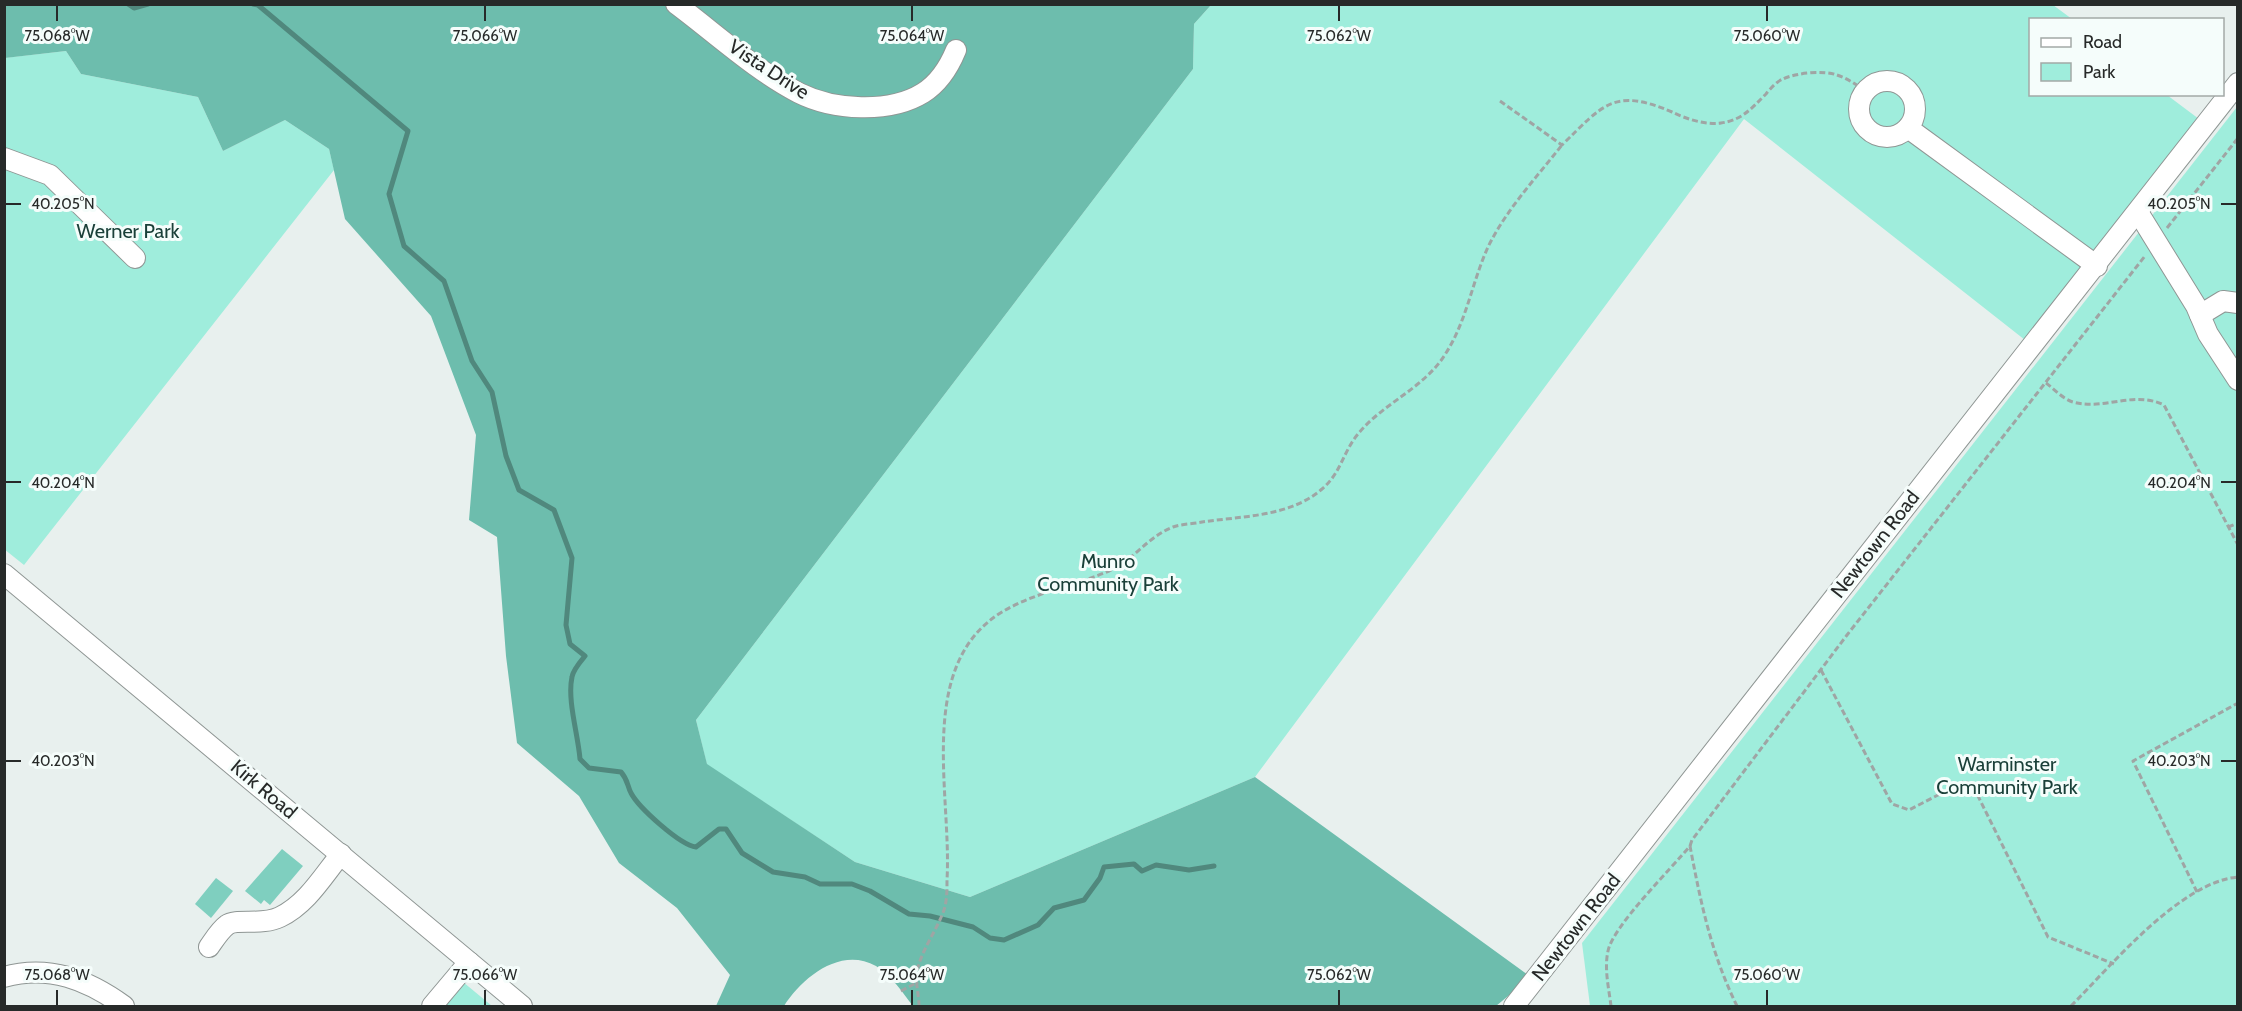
<svg xmlns="http://www.w3.org/2000/svg" width="2242" height="1011" font-family="Cabin,sans-serif">
<rect width="100%" height="100%" fill="#e8f0ee"/>
<g fill="#9feddc">
<polygon points="1211,5 2053,5 2072,19 2030,20 2030,94 2167,95 2199,119 2025,340 1744,119 1255,777 970,897 855,862 707,765 696,720 1193,69 1194,24"/>
<polygon points="66,51 81,74 198,97 223,151 285,120 329,149 334,170 24,565 4,549 4,58"/>
<polygon points="2237,107 2237,1006 1590,1006 1582,943"/>
<polygon points="463,982 492,1006 442,1006"/>
</g>
<path fill="#6dbdad" d="M 4,5 L 1211,5 L 1194,24 L 1193,69 L 696,720 L 707,764 L 855,862 L 970,897 L 1255,777 L 1531,977 L 1496,1006 L 913,1006 C 902,992 892,976 876,966 C 840,946 802,978 784,1006 L 716,1006 L 730,975 L 677,908 L 619,863 L 579,796 L 517,743 L 506,656 L 497,537 L 469,520 L 476,435 L 431,316 L 345,219 L 329,149 L 285,120 L 223,151 L 198,97 L 81,74 L 66,51 L 5,58 Z"/>
<g fill="none" stroke-linecap="round" stroke-linejoin="round">
<g stroke="#50887d" stroke-width="5">
<polyline points="128,4 134,8 148,4"/>
<path d="M 253,4 L 258,5 L 408,131 L 389,194 L 404,246 L 444,281 L 472,361 L 492,392 L 506,456 L 519,490 L 554,510 L 572,558 L 566,625 L 570,644 L 585,656 C 580,662 573,670 572,677 C 567,700 578,734 580,759 L 589,768 L 621,772 C 628,780 627,785 631,793 C 639,808 680,845 696,847 L 719,829 L 726,829 L 742,853 L 773,872 L 805,877 L 820,884 L 852,884 L 870,891 L 909,914 L 930,916 L 973,927 L 990,938 L 1004,940 L 1038,925 L 1054,908 L 1084,900 L 1100,878 L 1104,867 L 1134,864 L 1142,871 L 1156,865 L 1189,870 L 1214,866"/>
</g>
</g>
<g fill="#7fcfbf">
<polygon points="282,849 303,866 270,905 264,900 261,904 245,891"/>
<polygon points="216,878 233,891 211,918 195,904"/>
</g>
<g fill="none" stroke-linecap="round" stroke-linejoin="round">
<defs>
<g id="minor">
<path d="M 676,4 C 715,33 756,71 799,93 C 833,110 889,114 923,93 C 939,83 949,67 956,50"/>
<circle cx="1887" cy="109" r="28"/>
<polyline points="1908,128 2097,266"/>
<polyline points="4,158 50,175 135,258"/>
<polyline points="2138,212 2196,306 2208,334 2238,380"/>
<polyline points="2200,315 2223,301 2238,303"/>
<polyline points="4,574 522,1006"/>
<path d="M 209,947 C 214,940 220,930 227,925 C 236,918 262,926 280,917 C 307,904 323,876 341,854"/>
<path d="M 4,977 C 49,964 88,980 124,1006"/>
<polyline points="432,1006 469,962"/>
<polyline points="1514,1006 2238,83"/>
</g>
</defs>
<use href="#minor" stroke="#8f9694" stroke-width="22"/>
<g stroke="#9fa5a4" stroke-width="3" stroke-dasharray="6 3" stroke-linecap="butt">
<path d="M 1500,101 L 1562,145 C 1603,105 1614,87 1672,112 C 1686,119 1705,125 1721,123 C 1742,120 1751,109 1766,94 C 1770,89 1777,81 1783,79 C 1795,73 1824,70 1837,75 C 1847,78 1856,85 1865,90"/>
<polyline points="2167,228 2238,138"/>
<path d="M 2046,383 C 2054,389 2063,399 2073,402 C 2104,411 2133,390 2164,405 L 2238,545"/>
<polyline points="2228,527 2238,523"/>
<polyline points="1821,670 1892,804 1909,810 1965,781 1974,788 2048,937 2114,964"/>
<polyline points="1690,846 1692,840 1847,635 2145,256"/>
<polyline points="2197,892 2133,761 2238,703"/>
<polyline points="901,991 918,982"/>
<path d="M 919,1006 C 919,995 915,982 917,971 C 922,949 937,930 944,910 C 947,901 947,890 947,880 C 952,794 915,665 1002,612 C 1036,592 1073,586 1109,571 C 1133,561 1147,537 1173,527 C 1181,524 1193,524 1202,522 C 1242,516 1290,517 1322,489 C 1341,473 1343,452 1358,434 C 1383,403 1425,388 1446,353 C 1467,320 1472,282 1488,247 C 1506,210 1536,178 1562,145"/>
<path d="M 1611,1006 C 1609,989 1604,969 1608,951 C 1613,926 1671,869 1690,846 C 1701,904 1711,953 1737,1006"/>
<path d="M 2071,1006 C 2111,966 2180,882 2238,877"/>
</g>
<use href="#minor" stroke="#fff" stroke-width="20"/>
</g>
<path fill="none" stroke="#272a29" stroke-width="2" d="M 57,6 L 57,21M 485,6 L 485,21M 912,6 L 912,21M 1339,6 L 1339,21M 1767,6 L 1767,21M 6,204 L 21,204M 2221,204 L 2236,204M 6,482 L 21,482M 2221,482 L 2236,482M 6,761 L 21,761M 2221,761 L 2236,761M 57,990 L 57,1005M 485,990 L 485,1005M 912,990 L 912,1005M 1339,990 L 1339,1005M 1767,990 L 1767,1005"/>
<g text-anchor="middle" stroke-width="6" stroke-linejoin="round" paint-order="stroke">
<g font-size="20" fill="#272a29" stroke="#f5fdfb">
<text transform="translate(769 69) rotate(33)" y="7">Vista Drive</text>
<text transform="translate(1875 544) rotate(-52)" y="7">Newtown Road</text>
<text transform="translate(264 789) rotate(40)" y="7">Kirk Road</text>
<text transform="translate(1576 927) rotate(-52)" y="7">Newtown Road</text>
</g>
<g font-size="20" fill="#1a4039" stroke="#f5fdfb">
<text x="128" y="238">Werner Park</text>
<text x="1108" y="568">Munro<tspan x="1108" dy="23">Community Park</tspan></text>
<text x="2007" y="771">Warminster<tspan x="2007" dy="23">Community Park</tspan></text>
</g>
</g>
<g font-size="15" text-anchor="middle" fill="#272a29" stroke="#f5fdfb" stroke-width="6" stroke-linejoin="round" paint-order="stroke">
<text x="57" y="41">75.068°W</text>
<text x="485" y="41">75.066°W</text>
<text x="912" y="41">75.064°W</text>
<text x="1339" y="41">75.062°W</text>
<text x="1767" y="41">75.060°W</text>
<text x="63" y="209">40.205°N</text>
<text x="2179" y="209">40.205°N</text>
<text x="63" y="488">40.204°N</text>
<text x="2179" y="488">40.204°N</text>
<text x="63" y="766">40.203°N</text>
<text x="2179" y="766">40.203°N</text>
<text x="57" y="980">75.068°W</text>
<text x="485" y="980">75.066°W</text>
<text x="912" y="980">75.064°W</text>
<text x="1339" y="980">75.062°W</text>
<text x="1767" y="980">75.060°W</text>
</g>
<rect width="2242" height="1011" fill="none" stroke="#272a29" stroke-width="12"/>
<rect x="2029" y="18" width="195" height="78" fill="#f5fdfb" stroke="#a3a9a7" stroke-width="1.5"/>
<rect x="2041" y="38" width="30" height="9" fill="#ffffff" stroke="#a3a9a7" stroke-width="1.5"/>
<text x="2083" y="48" font-size="18" fill="#272a29">Road</text>
<rect x="2041" y="63" width="30" height="18" fill="#9feddc" stroke="#a3a9a7" stroke-width="1.5"/>
<text x="2083" y="78" font-size="18" fill="#272a29">Park</text>
</svg>
